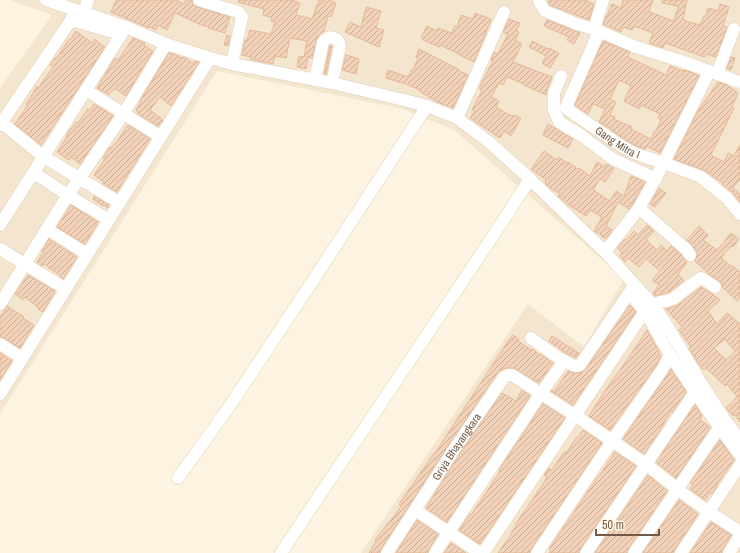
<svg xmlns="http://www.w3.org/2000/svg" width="740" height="553" font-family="'Archivo Narrow',sans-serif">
<defs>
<pattern id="building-hatch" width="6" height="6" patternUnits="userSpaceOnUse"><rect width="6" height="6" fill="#f2d2b8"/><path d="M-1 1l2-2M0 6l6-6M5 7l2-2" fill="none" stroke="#c9ad98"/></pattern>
</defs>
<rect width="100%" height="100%" fill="#fcf3e1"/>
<polygon fill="#f4e5cf" points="10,0 740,0 740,553 361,553 528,304 584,347 624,279 454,130 403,109 217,71 0,414 0,88 52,15"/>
<g fill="url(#building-hatch)" stroke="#e5b998" fill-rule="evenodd">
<polygon points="116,0 176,0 184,4 186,0 192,0 193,5 197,7 230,17 225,33 208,28 209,27 201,25 175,13 167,30 158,25 156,30 149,27 149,28 111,12"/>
<polygon points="239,0 291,0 300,3 296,15 312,19 319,0 322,0 328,2 329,0 336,3 331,17 328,16 324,31 320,34 316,40 312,58 307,57 308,57 306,69 297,67 299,56 304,57 307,41 290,38 286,58 275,56 273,64 250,59 251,57 242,55 245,40 247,40 250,30 271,34 275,22 271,21 272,18 263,15 264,9 238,2"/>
<polygon points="549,0 584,0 594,4 589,20 550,5 548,2"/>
<polygon points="623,0 653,0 649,12 674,21 678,6 662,3 662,0 687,0 683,20 700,25 700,23 701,24 704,16 706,16 708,8 718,11 720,4 729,7 723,26 727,27 716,57 706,54 705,57 665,43 663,48 649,43 653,33 634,26 632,30 623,27 621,32 603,24 606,16 607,16 612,4 621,8"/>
<polygon points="366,7 381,11 376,28 384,30 379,47 345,32 350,22 361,27"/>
<polygon points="475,13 491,19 485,35 474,62 461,56 461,55 440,45 440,47 423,40 424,40 421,38 427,26 437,31 438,28 452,33 455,26 457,27 461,15 473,19"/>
<polygon points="509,19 520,23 516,31 519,32 515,40 522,44 513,62 552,77 547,90 546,95 524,85 524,84 507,77 503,85 499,83 491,97 499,101 496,107 513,117 513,115 521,118 511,136 504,131 500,138 470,118 475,111 472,110 482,90 479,88 493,61 491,60 494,52 498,54 508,34 503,32"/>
<polygon points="547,20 580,33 574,44 567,40 569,37 544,26"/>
<polygon points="76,31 92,43 94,39 105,47 41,145 15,124 28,105 26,104 33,93 37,86 39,87 53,67 50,65 56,57 57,58 69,39 70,40"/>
<polygon points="227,35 230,36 228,46 224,45"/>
<polygon points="133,38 145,43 144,45 153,51 126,96 115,89 114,90 113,90 109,95 97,88 115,58 118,60"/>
<polygon points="532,41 548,49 549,48 559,53 550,68 542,63 546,56 529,47"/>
<path d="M 603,41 L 630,52 L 628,57 L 666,75 L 670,66 L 683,71 L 684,70 L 691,72 L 699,76 L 660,153 L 646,146 L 645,149 L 637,146 L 627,141 L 611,130 L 611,129 L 599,122 L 605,109 L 593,104 L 588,114 L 575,105 ZM 619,80 L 631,86 L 624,101 L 639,109 L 641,105 L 660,114 L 658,118 L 661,120 L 655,133 L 654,132 L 651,139 L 631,129 L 632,127 L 614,119 L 615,117 L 610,115 L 616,102 L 610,99 Z"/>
<polygon points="330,45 332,46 326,74 324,74"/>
<polygon points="419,49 458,69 458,70 468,75 453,108 437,102 419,91 420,90 401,82 401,83 386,78 387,75 386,75 388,70 408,77 412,69 413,70 418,58 416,57"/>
<polygon points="169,53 177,55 181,58 182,57 187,59 193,63 195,61 199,62 171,106 160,97 150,110 163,120 158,126 137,113 138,111 136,110 141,101 140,101"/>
<polygon points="346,55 359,59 356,74 342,70"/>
<polygon points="731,57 735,58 731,70 727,68"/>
<polygon points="718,82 727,85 738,93 732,107 734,108 711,155 724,162 728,153 734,156 740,145 740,179 733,188 740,194 740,202 733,193 722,184 723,183 715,178 704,170 674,159 698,111"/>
<polygon points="94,104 113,116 80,164 71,157 69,160 57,152 67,137 66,136 70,129 71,129 76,122 78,123 88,109 90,110"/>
<polygon points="548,124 573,139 568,148 543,135"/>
<polygon points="128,125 150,139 117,192 103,184 104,182 94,175 105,159 103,158 110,147 111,148 116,142 116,143"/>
<polygon points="544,151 557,160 559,157 567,163 568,162 578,169 579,168 590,176 597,162 605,167 606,164 614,168 605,182 600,179 593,190 610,201 616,191 624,196 631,176 645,182 633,204 629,209 618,202 606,226 612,230 606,239 601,236 602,235 594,231 602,217 590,210 586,216 573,208 558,196 560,194 550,188 545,183 546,180 531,169"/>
<polygon points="659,188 666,193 655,207 650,204"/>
<polygon points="94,196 109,205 108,208 104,205 103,206 93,199"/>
<polygon points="71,205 98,222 85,244 57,227"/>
<polygon points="647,225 654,231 646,240 657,250 661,245 667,251 671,246 681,255 684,259 687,262 678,274 684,281 669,292 655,296 653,293 659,285 652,280 660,271 646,259 639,267 628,258 625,262 620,256 622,253 617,248 625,239 626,240 634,231 638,235"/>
<polygon points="699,226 708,235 703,240 717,250 724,242 731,233 739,239 733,247 731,246 721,258 732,267 733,266 740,272 740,298 737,301 722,287 722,283 719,281 709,274 695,261 697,255 697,252 692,245 687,240"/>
<polygon points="49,239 77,257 63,279 60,277 61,276 44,264 42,266 37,262 43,252 42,251"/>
<polygon points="28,275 55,291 43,312 38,309 39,308 25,297 23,300 15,294"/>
<path d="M 701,287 L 712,294 L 720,300 L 708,311 L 717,324 L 727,313 L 740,324 L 740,422 L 734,414 L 733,416 L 726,408 L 737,397 L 727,384 L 725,386 L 706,368 L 704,370 L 698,363 L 689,348 L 691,347 L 679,330 L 682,327 L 666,309 L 678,305 ZM 725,339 L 735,351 L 726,360 L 714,348 Z"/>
<polygon points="630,305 636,312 573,405 551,391 552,390 554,392 568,371 573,373 578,373 582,372 586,369"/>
<polygon points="7,306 24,317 23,318 34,325 20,348 4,338 0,337 0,317"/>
<polygon points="647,330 660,353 659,354 661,356 656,366 610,430 589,416 606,389 627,360"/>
<polygon points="513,335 519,339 518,341 531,350 532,349 540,355 540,354 553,363 539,383 516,369 512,368 505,368 498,372 449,444 381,549 380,553 369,553 376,541 375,540 388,523 389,523 392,518 393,518 401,506 399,504 428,462 434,453 435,453 510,338 511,338"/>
<polygon points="552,336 579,353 576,358 566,353 549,341"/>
<polygon points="0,353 12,361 0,380"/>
<polygon points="671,369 686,392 672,412 671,411 664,423 660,430 644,454 623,439"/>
<polygon points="522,390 530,396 447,522 426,508 461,452 502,393 516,401"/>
<polygon points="543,404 565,418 480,544 459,530 470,514 471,515 497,476 500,471 499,470"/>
<polygon points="695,405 702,416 700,420 710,427 710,428 676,478 657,463 657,461"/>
<polygon points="583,430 602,443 531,549 530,553 498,553 512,533 511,533 516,526 515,525 545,481 547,477 544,475 549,468 552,470 564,452 566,453 576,438 577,438"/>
<polygon points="720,440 734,460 716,486 717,486 712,494 710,493 705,500 690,489 693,485 690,483"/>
<polygon points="615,452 636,466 580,549 579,553 549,553 551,550 549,549 599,475 600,475"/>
<polygon points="648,475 667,491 628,549 627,553 595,553"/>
<polygon points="679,500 698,514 675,549 673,553 643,553"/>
<polygon points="417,520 438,534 429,549 428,553 396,553"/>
<polygon points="711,522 731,535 723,549 722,553 690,553"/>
<polygon points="451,543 466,553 444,553"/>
</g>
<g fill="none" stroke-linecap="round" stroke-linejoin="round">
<defs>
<g id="minor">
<polyline points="46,0 126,27 166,44 210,58 232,64 332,83 408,101 427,106 457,118 489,142 530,179 605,252 653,305 666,324 700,381 725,420 740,440"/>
<polyline points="199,0 238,12 240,14 242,17 232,64"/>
<polyline points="539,0 540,3 545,11 577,24 594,29 636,47 684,62 740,82"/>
<polyline points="84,12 88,0"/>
<polyline points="71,20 120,34"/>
<polyline points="594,29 603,0"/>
<path id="s1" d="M 599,32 L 566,107 L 567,109 L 623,147 L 634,153 L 642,156 L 664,163 L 701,177 L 727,198 L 740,214"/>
<polyline points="717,74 734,29"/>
<polyline points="561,76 554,93 554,110 559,122 582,136 613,159 656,179"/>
<path d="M 315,80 L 323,42 C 328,34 339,37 340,46 L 332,83"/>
<polyline points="86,90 161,137"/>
<polyline points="457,118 504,12"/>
<polyline points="2,123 44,157 120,203"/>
<polyline points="0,125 71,20 76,10"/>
<polyline points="34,173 68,195 109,220"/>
<polyline points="639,208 687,250 690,255"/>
<polyline points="0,225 126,27"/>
<polyline points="47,229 87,254"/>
<polyline points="0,249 66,289"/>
<polyline points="605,252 639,208 657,176 709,72"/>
<polyline points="629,293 645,311 670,355 719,427 740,455"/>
<polyline points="0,304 68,195 124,113 166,44"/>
<path d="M 531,338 C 538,343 571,368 577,366 C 579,366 581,364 582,362 L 633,287"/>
<polyline points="0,344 22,358"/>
<polyline points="0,394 210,58"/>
<polyline points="178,478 229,407 312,282 427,106"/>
<polyline points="415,510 480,553"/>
<polyline points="281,553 493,236 530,179"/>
<path id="s2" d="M 387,553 L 455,448 L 504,377 L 508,375 L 512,375 L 576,416 L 646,464 L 677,489 L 709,512 L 740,532"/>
<polyline points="435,553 541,393 564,361"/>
<polyline points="483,553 645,311 660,302 667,301 673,299 688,287 701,278 703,279 715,287"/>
<polyline points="537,553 612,441 662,370 670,355"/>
<polyline points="586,553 695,392"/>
<polyline points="634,553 723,422"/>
<polyline points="681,553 740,465"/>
<polyline points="729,553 740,536"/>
</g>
</defs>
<use href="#minor" stroke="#e1cfbd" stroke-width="13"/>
<use href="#minor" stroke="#fff" stroke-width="12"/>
</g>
<g text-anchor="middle" stroke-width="3" stroke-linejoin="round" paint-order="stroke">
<g font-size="11" fill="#745a48" stroke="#fff7e7">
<text dy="4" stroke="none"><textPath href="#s1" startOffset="145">Gang Mitra I</textPath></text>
<text dy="4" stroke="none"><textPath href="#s2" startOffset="127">Griya Bhayangkara</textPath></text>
</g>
</g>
<path d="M596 529v6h63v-6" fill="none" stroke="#745a48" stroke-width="2"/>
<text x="602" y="529" font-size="12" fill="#745a48" stroke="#fff7e7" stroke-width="3" paint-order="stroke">50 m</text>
</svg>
